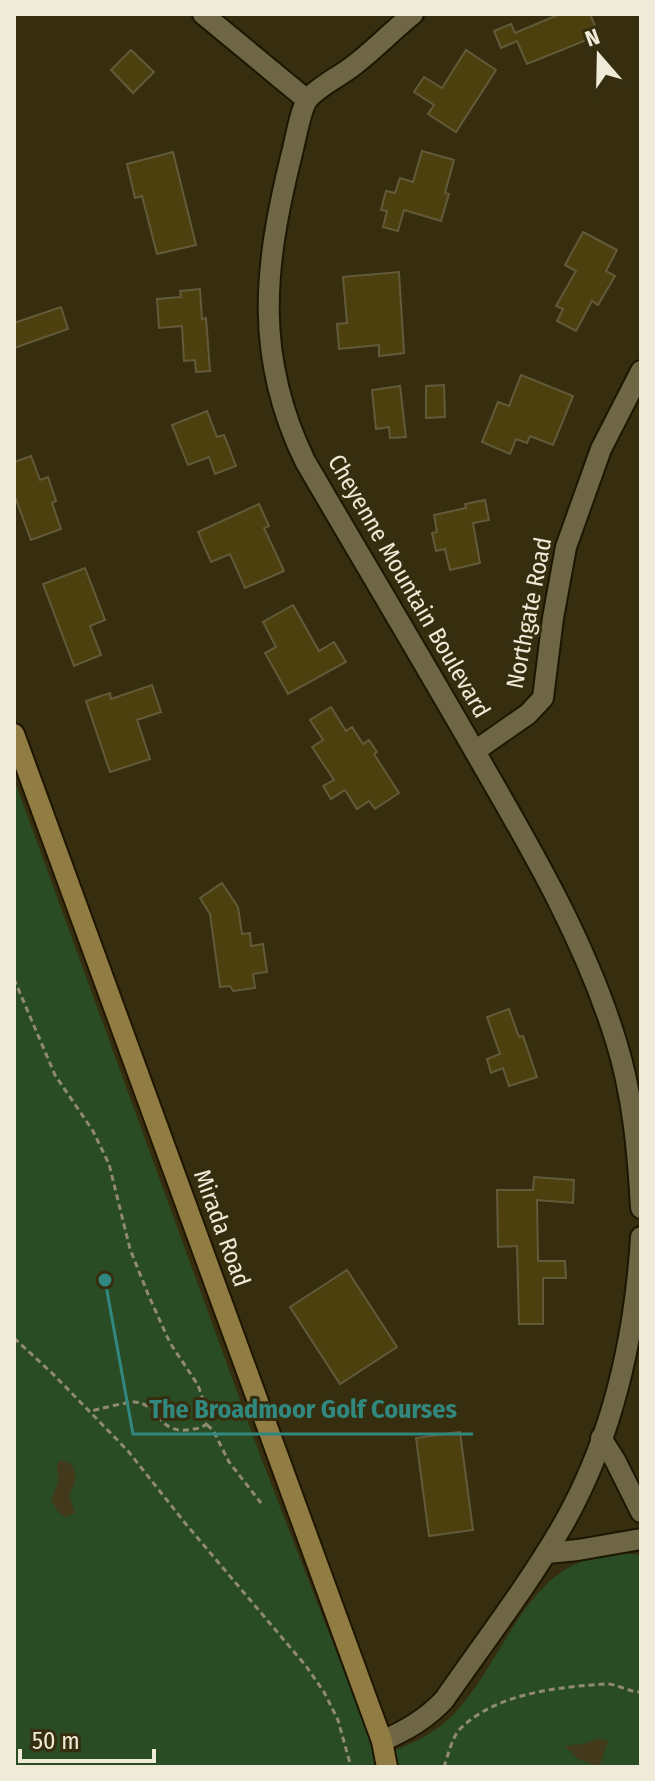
<svg xmlns="http://www.w3.org/2000/svg" width="655" height="1781" font-family="'Fira Sans Condensed',sans-serif">
<rect width="100%" height="100%" fill="#362e0f"/>
<path fill="#2a4c25" d="M 14,779 L 263,1463 L 377,1757 C 404,1748 436,1734 456,1712 C 513,1649 531,1541 641,1555 L 641,1767 L 14,1767 Z"/>
<g fill="#423a1a">
<path d="M 60,1460 L 70,1463 C 79,1475 76,1483 69,1495 L 75,1513 L 64,1517 L 57,1511 L 51,1500 L 58,1483 L 57,1466 Z"/>
<polygon points="597,1739 608,1741 599,1767 578,1759 564,1746 583,1744"/>
</g>
<g fill="#4c400f" stroke="#635a3a" stroke-width="2">
<polygon points="560,14 590,14 599,35 527,64 517,41 501,48 494,31 511,24 515,33"/>
<polygon points="131,50 154,72 133,93 111,70"/>
<polygon points="466,50 496,70 456,132 428,114 434,105 414,92 424,77 442,88"/>
<polygon points="422,151 454,160 445,193 449,194 441,221 404,210 398,231 383,227 387,211 381,210 386,191 395,193 400,178 413,182"/>
<polygon points="173,152 196,245 157,254 142,196 135,198 127,164"/>
<polygon points="583,232 617,250 606,271 615,276 598,305 592,301 576,331 557,321 563,309 556,306 576,271 565,265"/>
<polygon points="399,272 404,353 379,356 379,345 339,349 337,324 347,323 343,277"/>
<polygon points="200,289 202,319 206,318 210,371 196,372 195,360 184,361 182,326 159,328 157,299 181,297 180,291"/>
<polygon points="61,307 68,329 14,348 14,323"/>
<polygon points="521,375 573,396 553,445 530,436 527,443 516,439 510,454 482,442 498,402 509,406"/>
<polygon points="444,385 445,417 426,418 426,386"/>
<polygon points="400,386 406,437 390,438 389,427 376,429 372,390"/>
<polygon points="207,411 217,437 224,435 236,466 215,474 209,457 188,465 172,425"/>
<polygon points="31,456 40,480 48,477 56,501 52,503 61,529 31,540 14,494 14,462"/>
<polygon points="485,500 489,520 473,523 480,563 450,570 445,549 436,551 432,533 437,532 434,515 466,508 465,504"/>
<polygon points="259,504 269,526 264,528 284,571 245,588 230,554 211,562 198,532"/>
<polygon points="85,568 105,620 90,626 101,655 74,666 43,584"/>
<polygon points="293,605 319,651 334,642 346,662 288,694 265,653 276,647 263,622"/>
<polygon points="152,685 161,712 137,720 150,759 110,772 86,701 110,693 111,699"/>
<polygon points="331,707 346,731 352,727 363,744 369,740 377,752 374,754 399,793 375,809 369,801 357,809 345,790 331,799 323,786 334,780 312,747 323,740 310,720"/>
<polygon points="222,883 238,907 242,934 250,933 251,946 263,944 267,972 253,974 255,988 233,991 230,986 220,987 210,914 200,898"/>
<polygon points="509,1009 519,1037 523,1036 537,1077 509,1086 503,1068 491,1073 487,1059 500,1054 487,1017"/>
<polygon points="534,1177 574,1180 573,1203 537,1200 538,1261 565,1261 566,1278 543,1278 543,1324 519,1324 517,1246 498,1247 497,1190 533,1190"/>
<polygon points="347,1270 397,1347 340,1384 290,1307"/>
<polygon points="460,1432 473,1530 429,1536 416,1438"/>
</g>
<g fill="none" stroke-linecap="round" stroke-linejoin="round">
<defs>
<g id="street">
<polyline points="203,14 307,100"/>
<path d="M 413,14 C 392,31 374,50 353,66 C 339,77 319,86 308,99 C 300,109 295,144 291,157 C 264,267 254,356 305,461 C 365,564 426,666 485,769 C 536,857 586,944 616,1041 C 633,1095 638,1153 641,1208"/>
<polyline points="475,751 528,714 543,698 553,618 566,547 601,449 641,371"/>
<polyline points="601,1438 615,1460 641,1512"/>
<polyline points="547,1553 578,1550 641,1539"/>
<path d="M 382,1741 C 407,1730 426,1719 444,1700 C 485,1641 529,1584 564,1523 C 613,1436 635,1336 641,1237"/>
</g>
<polyline id="secondary" points="14,734 382,1741 387,1767"/>
</defs>
<use href="#street" stroke="#1e1600" stroke-width="24"/>
<use href="#secondary" stroke="#1e1600" stroke-width="24"/>
<g stroke="#908a71" stroke-width="3" stroke-dasharray="6 4" stroke-linecap="butt">
<path d="M 14,979 L 55,1075 L 93,1131 L 109,1164 L 130,1249 L 148,1294 L 170,1343 L 198,1385 L 210,1420 C 205,1426 202,1428 194,1429 C 156,1437 161,1403 134,1402 C 127,1402 99,1409 91,1411"/>
<polyline points="14,1338 54,1375 128,1451 185,1523 306,1666 324,1692 338,1720 351,1767"/>
<polyline points="207,1425 213,1430 229,1462 261,1503"/>
<polyline points="14,1766 16,1767"/>
<path d="M 444,1767 C 448,1756 452,1736 461,1728 C 497,1693 558,1687 606,1684 C 618,1684 628,1692 641,1692"/>
</g>
<use href="#street" stroke="#6f6646" stroke-width="20"/>
<use href="#secondary" stroke="#917c44" stroke-width="20"/>
</g>
<g text-anchor="middle" stroke-width="6" stroke-linejoin="round" paint-order="stroke">
<g font-size="24" fill="#f0ebd9" stroke="#362e0f">
<text transform="translate(409 586) rotate(60)" y="8">Cheyenne Mountain Boulevard</text>
<text transform="translate(529 613) rotate(-79)" y="8">Northgate Road</text>
<text transform="translate(222 1228) rotate(70)" y="8">Mirada Road</text>
</g>
</g>
<path fill="none" stroke="#31887e" stroke-width="3" d="M105 1280L133 1434H473"/>
<circle fill="#31887e" stroke="#362e0f" stroke-width="3" cx="105" cy="1280" r="8"/>
<g font-size="26" text-anchor="middle" font-weight="bold" fill="#31887e" stroke="#362e0f" stroke-width="6" stroke-linejoin="round" paint-order="stroke">
<text x="303" y="1418">The Broadmoor Golf Courses</text>
</g>
<rect width="655" height="1781" fill="none" stroke="#f0ebd9" stroke-width="32"/>
<g transform="translate(599 56) rotate(340)" stroke="#362e0f" stroke-width="6" paint-order="stroke">
<path d="M0-6L14 30L0 20L-14 30Z" fill="#f0ebd9"/>
<text y="-12" font-size="22" font-weight="bold" text-anchor="middle" fill="#f0ebd9">N</text>
</g>
<path d="M20 1749v12h134v-12" fill="none" stroke="#f0ebd9" stroke-width="4"/>
<text x="32" y="1749" font-size="24" fill="#f0ebd9" stroke="#362e0f" stroke-width="6" paint-order="stroke">50 m</text>
</svg>
